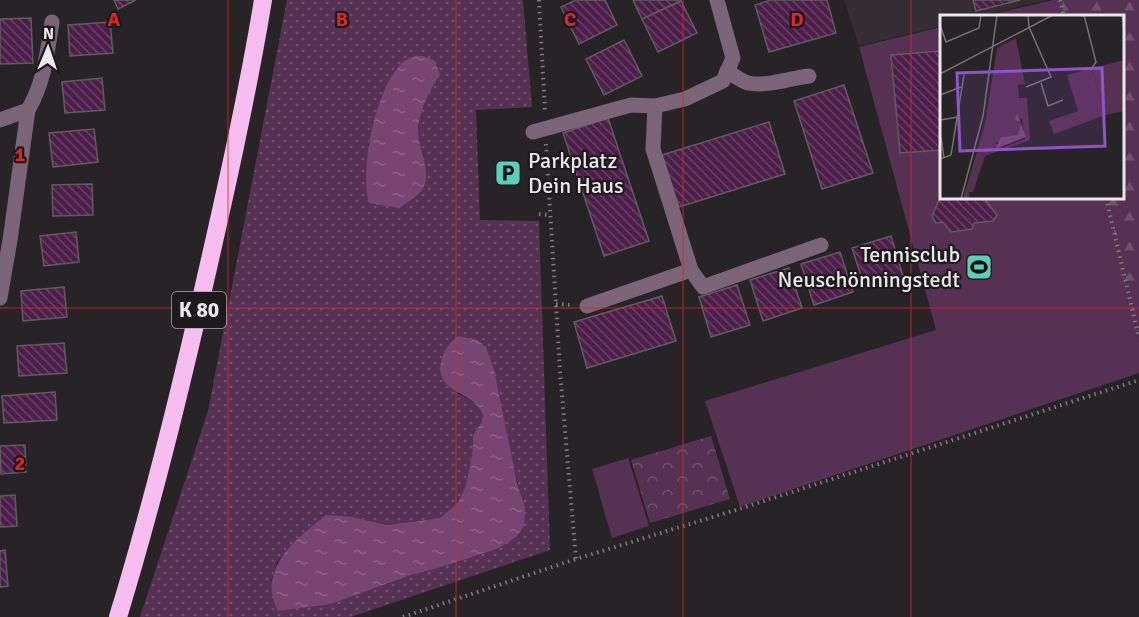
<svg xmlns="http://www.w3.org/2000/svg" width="1139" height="617" font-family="Signika,sans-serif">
<defs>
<pattern id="grass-dots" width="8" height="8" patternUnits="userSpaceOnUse" patternTransform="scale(1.5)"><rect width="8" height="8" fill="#573154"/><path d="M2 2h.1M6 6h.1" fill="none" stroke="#6f4f6d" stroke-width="1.8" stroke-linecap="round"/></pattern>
<pattern id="forest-firs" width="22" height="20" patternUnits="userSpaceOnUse" patternTransform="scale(1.5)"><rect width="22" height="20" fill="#573154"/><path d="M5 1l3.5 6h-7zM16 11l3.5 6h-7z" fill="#6f4f6d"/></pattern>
<pattern id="park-crowns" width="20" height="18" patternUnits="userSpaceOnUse" patternTransform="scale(1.5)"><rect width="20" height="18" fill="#573154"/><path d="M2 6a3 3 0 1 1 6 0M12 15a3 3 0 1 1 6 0" fill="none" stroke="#6f4f6d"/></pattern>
<pattern id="water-ripples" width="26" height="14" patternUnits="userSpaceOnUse" patternTransform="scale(1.5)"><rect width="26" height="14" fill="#784573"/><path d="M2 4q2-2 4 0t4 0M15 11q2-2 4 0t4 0" fill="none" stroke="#8b6087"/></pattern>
<pattern id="building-back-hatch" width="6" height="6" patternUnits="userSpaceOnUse" patternTransform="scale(1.5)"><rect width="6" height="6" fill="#4e1e4b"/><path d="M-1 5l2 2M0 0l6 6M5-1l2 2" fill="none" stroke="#683f65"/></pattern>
</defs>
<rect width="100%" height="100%" fill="#272326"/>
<polygon fill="#352d34" points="844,0 1048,0 980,16 941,16 941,26 859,46"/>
<path fill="url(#grass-dots)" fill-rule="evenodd" d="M 287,0 L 523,0 L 532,107 L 476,110 L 480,220 L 539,221 L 550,550 L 351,617 L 140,617 L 208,411 ZM 393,75 L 432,85 L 420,115 L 418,132 L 368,146 L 375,118 ZM 486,347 C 503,399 507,455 525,507 L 463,559 L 438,568 L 411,575 L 331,604 L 271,581 L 277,562 L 308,530 L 352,517 L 387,525 L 440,518 L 459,503 L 465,488 L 472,457 L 473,435 L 481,423 L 483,415 L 476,403 L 457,393 Z"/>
<polygon fill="url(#forest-firs)" points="1060,0 1139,0 1139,338 1106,198 1122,198 1122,16 1064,16"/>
<polygon fill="url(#park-crowns)" points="711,436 730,499 650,523 631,460"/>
<g fill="#573154">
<polygon points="1053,0 1060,0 1064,16 985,16"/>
<polygon points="941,27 941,51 891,56 900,153 941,150 941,198 1106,198 1139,338 1139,373 740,507 705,401 936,330 859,47"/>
<polygon points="628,458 649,526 612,538 592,469"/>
</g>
<g fill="url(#water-ripples)">
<path d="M 416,56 L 423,56 L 435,61 L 440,75 C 430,88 418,115 418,131 C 418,148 431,171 424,186 C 420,196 407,202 399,208 L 369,203 C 360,166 375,89 403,62 C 406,59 411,58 416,56 Z"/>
<path d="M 458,336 L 477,340 L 486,347 L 494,370 L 517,483 L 525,507 L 524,526 L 517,536 L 499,548 L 438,568 L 411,575 L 331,604 L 278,611 C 256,569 296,539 326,515 L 352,517 L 387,525 L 440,518 L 458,503 L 465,488 L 472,457 L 473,435 L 481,423 L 483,415 C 481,411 478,406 475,403 C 461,391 436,387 441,363 C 444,349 448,345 458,336 Z"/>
</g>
<g fill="url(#building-back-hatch)" stroke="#605b5f" stroke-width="1.5">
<polygon points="114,0 136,0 118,9"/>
<polygon points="576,0 605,0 617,25 579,44 561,7"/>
<polygon points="633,0 680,0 681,1 642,19"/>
<polygon points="771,0 827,0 836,33 769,52 755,5"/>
<polygon points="973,0 1020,0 976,11"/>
<polygon points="681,1 697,33 658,52 642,19"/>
<polygon points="31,18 33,63 0,64 0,19"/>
<polygon points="110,22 113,53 70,56 68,25"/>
<polygon points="624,40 642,76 604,95 586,59"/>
<polygon points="941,51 941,150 900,153 891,55"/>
<polygon points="102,78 105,110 65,113 62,82"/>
<polygon points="844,85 873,173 822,189 794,101"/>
<polygon points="608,118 649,241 604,256 563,133"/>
<polygon points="769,122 785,174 679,207 662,155"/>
<polygon points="94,129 98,162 53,167 49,133"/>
<polygon points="92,184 93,215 53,216 52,185"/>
<polygon points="941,196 941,198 963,198 965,200 984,198 997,215 993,221 974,223 972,229 951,232 943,222 936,223 932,216"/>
<polygon points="76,232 79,262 44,266 40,236"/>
<polygon points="891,236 903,276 865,288 852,248"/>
<polygon points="840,252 853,292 814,305 801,264"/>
<polygon points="789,268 802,308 763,321 750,280"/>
<polygon points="737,285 750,325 711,337 699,297"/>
<polygon points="64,287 67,317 23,321 21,291"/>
<polygon points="662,296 676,341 587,368 574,322"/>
<polygon points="64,343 67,373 19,376 17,346"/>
<polygon points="55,392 57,420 4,423 2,396"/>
<polygon points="25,445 26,472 1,474 0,446"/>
<polygon points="15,495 17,526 0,527 0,496"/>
<polygon points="5,550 8,586 0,587 0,551"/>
</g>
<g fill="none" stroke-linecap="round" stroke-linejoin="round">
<g stroke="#7f7b7e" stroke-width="4" stroke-dasharray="1.5 4.5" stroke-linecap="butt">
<polyline points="539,0 545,112"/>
<polyline points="1060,0 1064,16"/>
<polyline points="546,144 560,371 576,559 739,509 1139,380"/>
<polyline points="1106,198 1139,338"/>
<polyline points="539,214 550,215"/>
<polyline points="556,304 573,305"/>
<polyline points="403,617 576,559"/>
</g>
<g stroke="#7b6478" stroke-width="15">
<path d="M 727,71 C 734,75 741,81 748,83 C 767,87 790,78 809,76"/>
<polyline points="655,106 653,149 691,270 703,287 821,245"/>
<polyline points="0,120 28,110"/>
<polyline points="533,132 631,105 655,106 685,99 723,81 733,58 717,0"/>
<path d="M 0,298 L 10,240 L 28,110 C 44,83 47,54 52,22"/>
<polyline points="587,306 691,270"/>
</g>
<path stroke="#f7bcf0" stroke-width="18" d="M 118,617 C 151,509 178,400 203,290 C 225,194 247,97 263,0"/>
</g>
<path fill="none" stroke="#d62828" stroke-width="1.5" stroke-opacity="0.55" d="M 228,0 L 228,617M 456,0 L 456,617M 683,0 L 683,617M 911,0 L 911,617M 0,308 L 1139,308"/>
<defs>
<symbol id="parking-square" viewBox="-11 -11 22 22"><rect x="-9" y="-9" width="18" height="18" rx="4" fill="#5cceba" stroke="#1d191d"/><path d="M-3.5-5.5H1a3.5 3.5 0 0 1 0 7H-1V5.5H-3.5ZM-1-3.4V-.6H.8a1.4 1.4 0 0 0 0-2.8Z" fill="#111"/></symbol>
<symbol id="stadium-square" viewBox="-11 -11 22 22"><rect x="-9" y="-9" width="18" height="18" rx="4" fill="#5cceba" stroke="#1d191d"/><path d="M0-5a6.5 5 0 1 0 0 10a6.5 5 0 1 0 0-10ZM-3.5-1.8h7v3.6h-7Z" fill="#111"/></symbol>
</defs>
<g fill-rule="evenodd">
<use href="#parking-square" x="493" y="158" width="30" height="30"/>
<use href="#stadium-square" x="964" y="252" width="30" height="30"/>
</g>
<g text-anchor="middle" stroke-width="4.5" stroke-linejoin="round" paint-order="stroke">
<rect fill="#1d191d" stroke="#adaaac" stroke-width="1.5" x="172" y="292" width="54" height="36" rx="4.5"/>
<g font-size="21" font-weight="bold" fill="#ebe8ea">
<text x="199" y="317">K 80</text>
</g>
<g font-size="22" fill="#ebe8ea" stroke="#1d191d" text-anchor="start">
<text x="528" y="168">Parkplatz<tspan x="528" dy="25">Dein Haus</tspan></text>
<text x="960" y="262" text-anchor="end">Tennisclub<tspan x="960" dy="25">Neuschönningstedt</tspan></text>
</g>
</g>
<g transform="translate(940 15)">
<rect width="184" height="184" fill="#272326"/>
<path d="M 76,23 L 85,69 L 78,70 L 79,83 L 87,83 L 90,125 L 45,141 L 33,177 L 29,177 L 30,184 L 23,184 L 45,109 L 57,33 ZM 82,103 L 85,124 L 62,133 L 55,128 L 78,120 L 81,108 L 77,106 Z" fill="#573154" fill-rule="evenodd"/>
<path d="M 184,45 L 184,96 L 165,100 L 152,53 Z" fill="#573154"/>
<path d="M 152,53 L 165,100 L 114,119 L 109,106 L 138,96 L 127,60 Z" fill="#573154"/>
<path d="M 77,98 L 86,122 L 55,134 L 61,122 L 78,120 L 81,108 L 75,104 Z" fill="#784573"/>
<path fill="none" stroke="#757274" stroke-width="1.5" d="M 144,0 L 156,47 L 152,53M 182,0 L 185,21M 0,10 L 6,27 L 39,13 L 41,0M 0,59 L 113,0M 101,68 L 108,91 L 123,85M 86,72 L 111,62 L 89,12 L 88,0M 0,80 L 21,72M 0,105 L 18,102M 1,122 L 4,143M 0,144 L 11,140 L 24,60M 21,184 L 43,101 L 57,0"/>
<path fill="#9152c8" fill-opacity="0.15" stroke="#9152c8" stroke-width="3" d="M 162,53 L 165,131 L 20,136 L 17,58 Z"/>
<rect width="184" height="184" fill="none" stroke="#ebe8ea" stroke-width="3"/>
</g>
<g font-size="20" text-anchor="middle" font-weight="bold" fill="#d62828" stroke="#1d191d" stroke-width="4.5" stroke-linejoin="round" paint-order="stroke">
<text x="114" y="26">A</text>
<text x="342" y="26">B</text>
<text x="570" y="26">C</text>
<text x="797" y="26">D</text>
<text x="20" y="161">1</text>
<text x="20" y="470">2</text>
</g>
<g transform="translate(48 48) rotate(2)" stroke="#1d191d" stroke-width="4.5" paint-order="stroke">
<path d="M0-4.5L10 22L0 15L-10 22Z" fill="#ebe8ea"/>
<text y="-9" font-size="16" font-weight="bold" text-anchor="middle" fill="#ebe8ea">N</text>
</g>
</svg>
